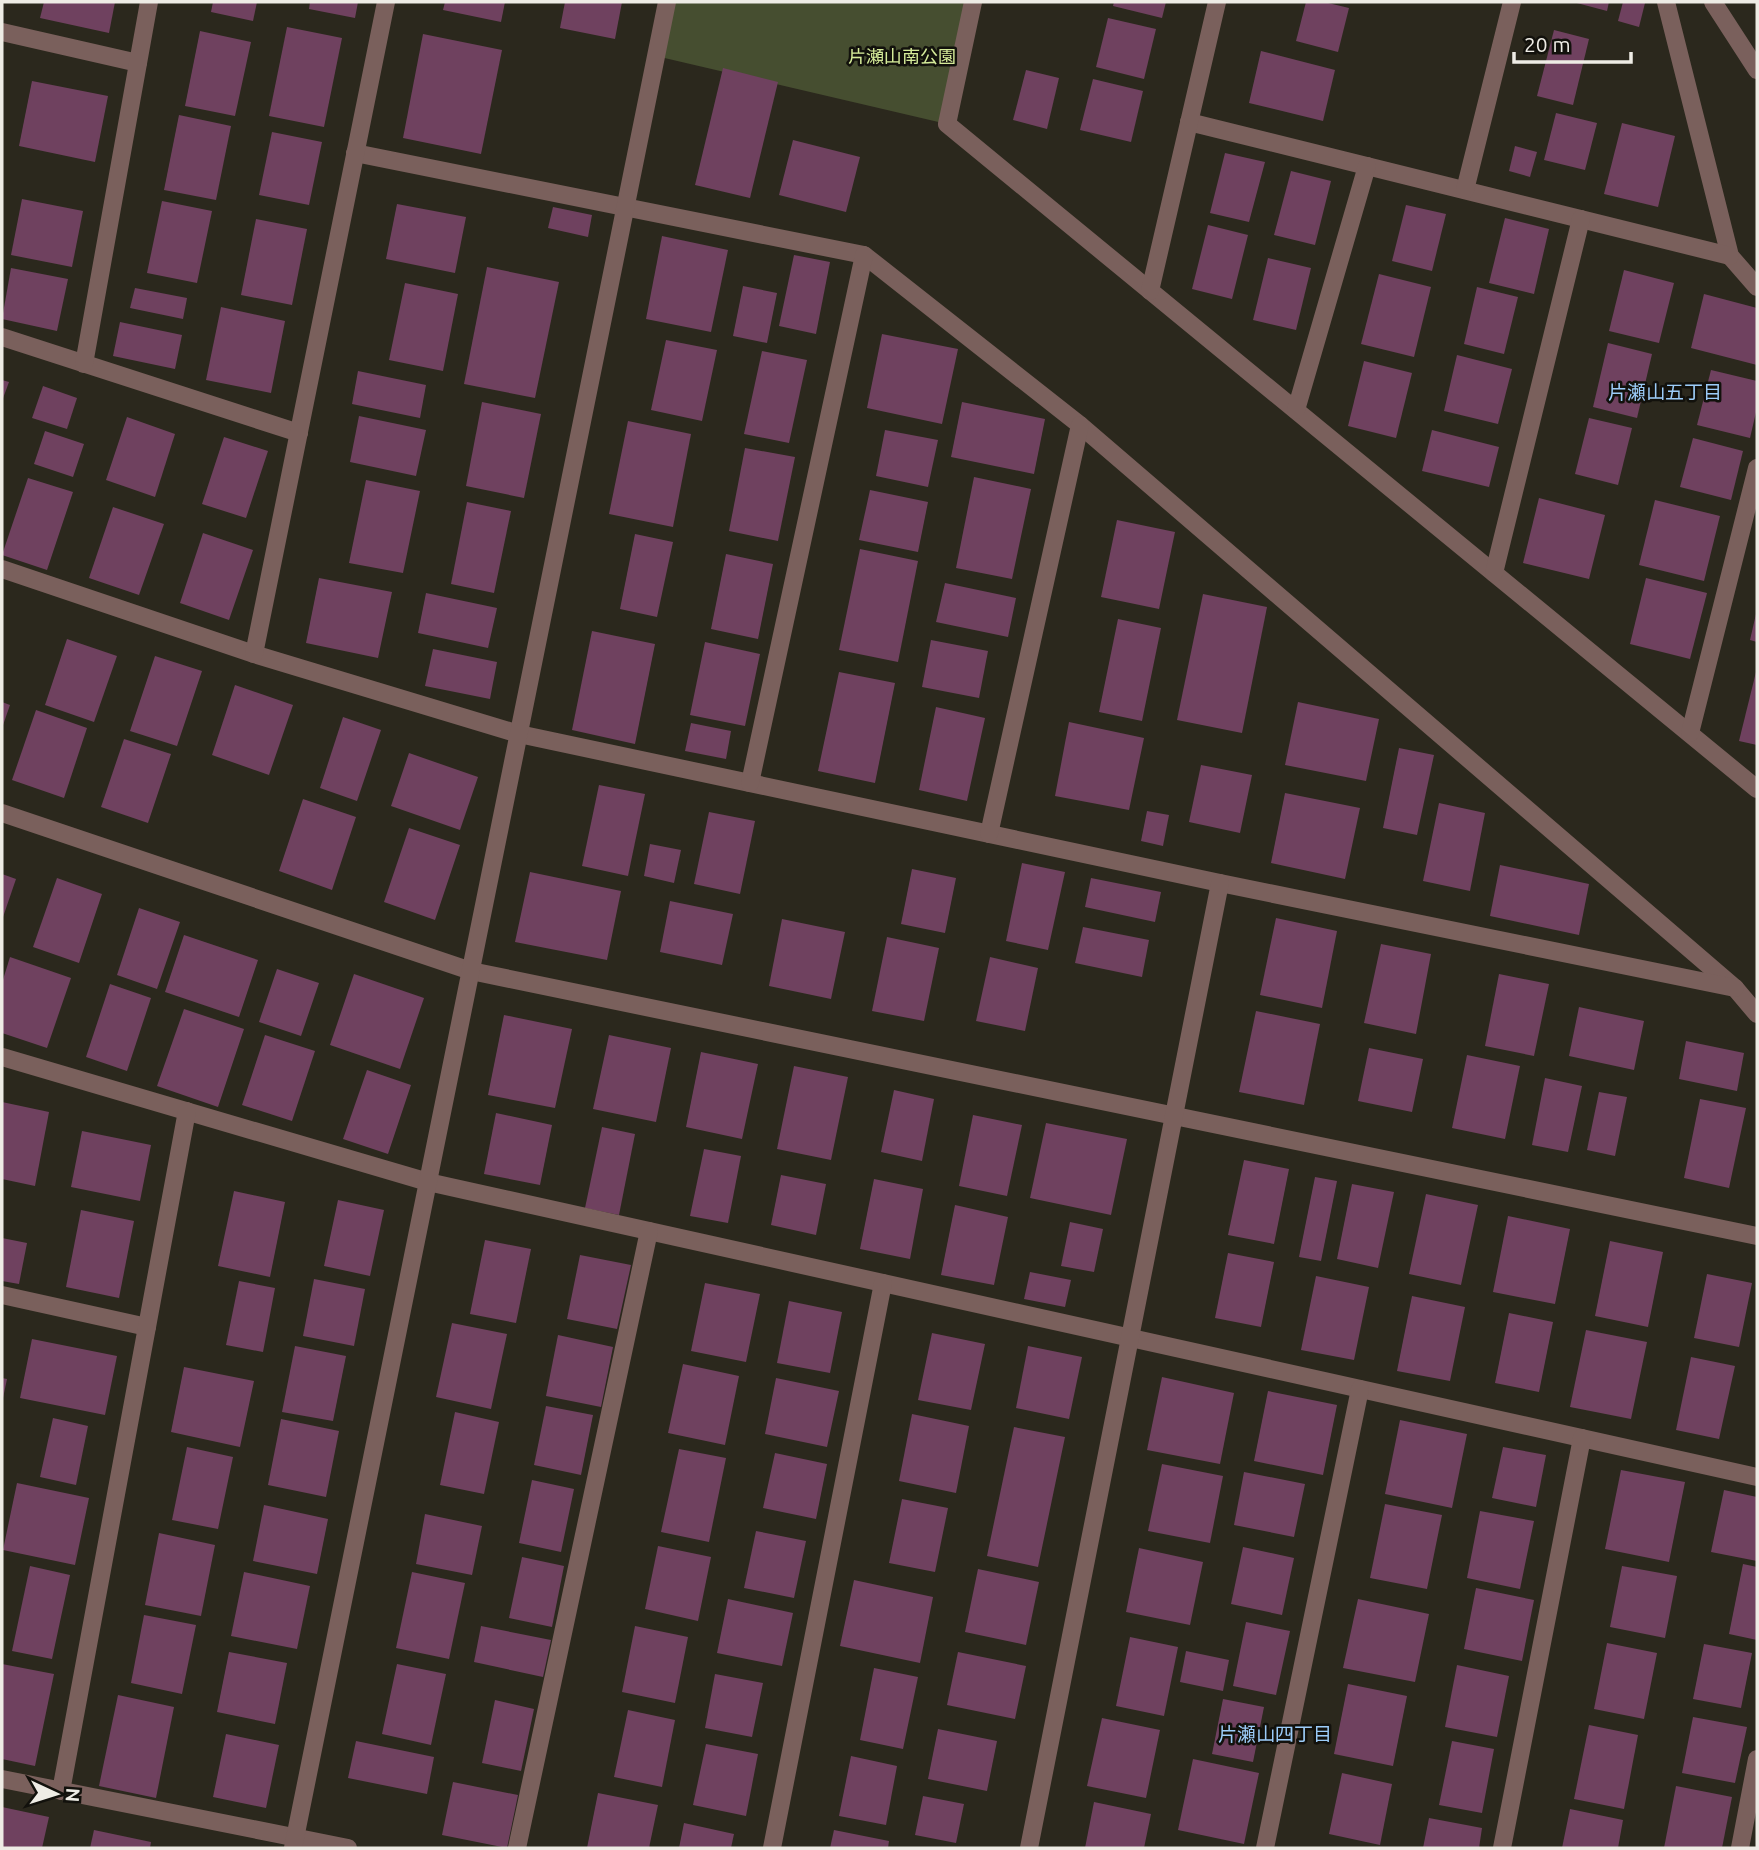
<svg xmlns="http://www.w3.org/2000/svg" width="1759" height="1850" font-family="Ubuntu,'Noto Sans JP',sans-serif">
<rect width="100%" height="100%" fill="#2b281d"/>
<polygon fill="#464e30" points="667,2 973,2 947,124 656,56"/>
<g fill="#6f415f">
<polygon points="44,2 115,2 109,33 40,18"/>
<polygon points="213,2 257,2 253,21 211,12"/>
<polygon points="310,2 358,2 355,18 309,9"/>
<polygon points="445,2 505,2 501,22 443,10"/>
<polygon points="565,2 622,2 615,39 560,28"/>
<polygon points="1114,2 1166,2 1162,18 1113,6"/>
<polygon points="1306,2 1324,2 1349,8 1338,52 1296,41"/>
<polygon points="1573,2 1609,2 1607,11"/>
<polygon points="1623,2 1645,3 1639,27 1618,21"/>
<polygon points="1108,18 1156,29 1144,79 1096,67"/>
<polygon points="287,27 342,38 324,127 269,116"/>
<polygon points="1554,30 1589,39 1573,105 1537,96"/>
<polygon points="200,31 251,42 235,116 185,106"/>
<polygon points="423,34 502,50 481,154 403,138"/>
<polygon points="1261,51 1335,70 1323,121 1249,103"/>
<polygon points="723,68 778,82 750,198 695,185"/>
<polygon points="1026,70 1059,78 1047,129 1013,120"/>
<polygon points="1093,79 1143,91 1131,142 1080,130"/>
<polygon points="32,81 108,96 95,162 19,146"/>
<polygon points="1556,113 1597,123 1585,170 1544,160"/>
<polygon points="179,115 231,126 216,200 164,190"/>
<polygon points="1622,123 1675,136 1658,207 1604,194"/>
<polygon points="272,132 322,142 309,205 259,195"/>
<polygon points="793,140 860,157 846,212 779,195"/>
<polygon points="1515,146 1537,152 1530,177 1509,171"/>
<polygon points="1225,153 1265,162 1249,222 1210,213"/>
<polygon points="1291,171 1331,181 1315,245 1274,235"/>
<polygon points="22,199 83,211 72,267 11,255"/>
<polygon points="162,201 212,211 197,283 147,273"/>
<polygon points="397,204 466,217 455,273 386,259"/>
<polygon points="1406,205 1446,214 1432,271 1392,261"/>
<polygon points="553,207 592,215 588,237 548,228"/>
<polygon points="1505,218 1549,229 1534,294 1489,283"/>
<polygon points="256,219 307,229 292,305 241,295"/>
<polygon points="1208,225 1248,235 1232,299 1192,289"/>
<polygon points="662,236 728,250 711,332 646,319"/>
<polygon points="794,255 830,262 816,334 779,326"/>
<polygon points="1268,258 1311,268 1296,330 1253,320"/>
<polygon points="487,267 559,282 535,398 464,384"/>
<polygon points="11,268 68,279 57,331 2,319"/>
<polygon points="1624,270 1674,283 1659,343 1609,331"/>
<polygon points="1379,274 1431,287 1414,357 1361,344"/>
<polygon points="405,283 458,294 443,371 389,360"/>
<polygon points="743,286 777,293 767,343 733,336"/>
<polygon points="1477,287 1518,297 1504,354 1464,344"/>
<polygon points="135,288 187,298 183,319 130,308"/>
<polygon points="1704,294 1757,308 1757,365 1691,348"/>
<polygon points="221,307 285,321 271,393 206,380"/>
<polygon points="120,322 182,335 175,369 113,356"/>
<polygon points="882,334 958,349 942,424 867,408"/>
<polygon points="666,340 717,350 702,421 651,410"/>
<polygon points="1608,343 1652,354 1637,418 1593,407"/>
<polygon points="762,351 807,360 789,443 744,434"/>
<polygon points="1457,355 1512,369 1498,424 1444,411"/>
<polygon points="1364,361 1412,373 1396,438 1348,426"/>
<polygon points="1711,370 1757,381 1757,408 1750,438 1697,425"/>
<polygon points="358,371 426,385 420,418 352,404"/>
<polygon points="2,380 9,382 2,401"/>
<polygon points="43,386 77,398 67,429 32,418"/>
<polygon points="482,402 541,414 524,498 466,486"/>
<polygon points="962,402 1045,419 1034,474 951,457"/>
<polygon points="359,416 426,430 416,476 350,462"/>
<polygon points="127,417 175,434 155,497 106,480"/>
<polygon points="1589,418 1632,428 1618,485 1575,474"/>
<polygon points="628,421 691,434 673,527 609,514"/>
<polygon points="885,430 938,440 928,487 876,476"/>
<polygon points="1432,430 1499,447 1489,487 1422,471"/>
<polygon points="45,431 84,444 73,477 34,464"/>
<polygon points="224,437 268,451 246,518 202,504"/>
<polygon points="1693,438 1743,451 1731,500 1680,487"/>
<polygon points="745,448 795,457 778,541 729,531"/>
<polygon points="974,477 1031,489 1012,579 956,568"/>
<polygon points="28,478 73,492 47,570 2,555"/>
<polygon points="366,480 420,491 403,573 349,563"/>
<polygon points="870,490 928,502 918,552 859,540"/>
<polygon points="1539,498 1605,515 1589,579 1523,563"/>
<polygon points="1655,500 1720,516 1704,581 1639,565"/>
<polygon points="467,502 511,511 494,593 451,584"/>
<polygon points="113,507 164,524 139,595 89,578"/>
<polygon points="1117,520 1175,532 1159,609 1101,597"/>
<polygon points="203,533 253,550 229,620 180,603"/>
<polygon points="635,534 673,542 657,617 620,609"/>
<polygon points="860,549 918,561 898,662 839,650"/>
<polygon points="726,554 773,564 758,639 711,629"/>
<polygon points="319,578 392,592 378,658 306,643"/>
<polygon points="1646,578 1707,593 1690,659 1630,644"/>
<polygon points="945,583 1016,598 1008,637 936,622"/>
<polygon points="426,593 497,608 488,648 418,633"/>
<polygon points="1203,594 1267,607 1242,733 1177,720"/>
<polygon points="1756,614 1757,614 1757,642 1750,640"/>
<polygon points="1118,619 1161,628 1142,721 1099,712"/>
<polygon points="592,631 655,644 635,744 572,730"/>
<polygon points="67,639 117,656 94,722 45,705"/>
<polygon points="931,640 988,651 979,698 922,687"/>
<polygon points="705,642 760,654 745,726 690,715"/>
<polygon points="433,649 497,662 490,699 425,686"/>
<polygon points="155,656 202,671 177,746 130,731"/>
<polygon points="839,672 895,683 875,783 818,771"/>
<polygon points="1756,672 1757,672 1757,745 1739,741"/>
<polygon points="235,685 293,705 269,775 212,755"/>
<polygon points="2,702 10,705 2,728"/>
<polygon points="1298,702 1379,719 1366,781 1285,765"/>
<polygon points="936,707 985,718 967,801 919,790"/>
<polygon points="36,710 87,728 64,798 12,780"/>
<polygon points="343,717 381,730 357,801 320,788"/>
<polygon points="1069,722 1144,738 1129,810 1055,796"/>
<polygon points="691,723 731,731 726,759 685,751"/>
<polygon points="124,739 171,754 148,823 101,807"/>
<polygon points="1399,748 1434,755 1417,835 1383,828"/>
<polygon points="409,753 478,777 460,830 391,806"/>
<polygon points="1201,765 1252,775 1240,833 1189,822"/>
<polygon points="599,785 645,794 628,876 582,866"/>
<polygon points="1285,793 1360,808 1345,879 1271,863"/>
<polygon points="303,799 356,817 332,890 279,871"/>
<polygon points="1439,803 1485,813 1470,891 1423,881"/>
<polygon points="1147,811 1169,815 1163,846 1141,841"/>
<polygon points="709,812 755,821 740,894 694,884"/>
<polygon points="409,828 460,845 435,920 384,902"/>
<polygon points="650,844 681,850 674,883 644,876"/>
<polygon points="1022,863 1065,872 1048,950 1006,941"/>
<polygon points="1500,865 1589,884 1579,935 1490,916"/>
<polygon points="912,869 956,878 945,933 901,924"/>
<polygon points="530,872 621,891 607,960 515,942"/>
<polygon points="2,874 16,879 2,920"/>
<polygon points="57,878 102,894 79,963 33,947"/>
<polygon points="1091,878 1161,892 1155,922 1085,907"/>
<polygon points="670,901 733,914 722,965 660,952"/>
<polygon points="139,908 180,922 157,989 117,975"/>
<polygon points="1276,918 1337,931 1322,1008 1260,995"/>
<polygon points="782,919 845,932 831,999 769,986"/>
<polygon points="1083,927 1149,940 1142,977 1075,963"/>
<polygon points="184,935 258,960 239,1017 165,992"/>
<polygon points="887,937 939,948 924,1021 872,1011"/>
<polygon points="1381,944 1431,954 1416,1034 1364,1023"/>
<polygon points="10,957 71,978 47,1048 2,1033 2,983"/>
<polygon points="990,957 1038,968 1025,1031 976,1021"/>
<polygon points="277,969 319,983 301,1036 259,1022"/>
<polygon points="354,974 424,998 400,1069 330,1045"/>
<polygon points="1499,974 1549,984 1534,1056 1485,1046"/>
<polygon points="110,984 151,998 127,1071 86,1057"/>
<polygon points="1579,1007 1644,1021 1634,1070 1569,1056"/>
<polygon points="184,1009 244,1029 218,1107 157,1086"/>
<polygon points="1256,1011 1320,1024 1304,1105 1239,1092"/>
<polygon points="504,1015 572,1029 555,1108 488,1095"/>
<polygon points="265,1035 315,1051 292,1121 242,1105"/>
<polygon points="609,1035 671,1048 656,1122 593,1109"/>
<polygon points="1686,1041 1744,1053 1737,1091 1679,1079"/>
<polygon points="1369,1048 1423,1059 1412,1112 1358,1101"/>
<polygon points="701,1052 758,1064 742,1139 686,1127"/>
<polygon points="1467,1055 1520,1066 1505,1139 1452,1128"/>
<polygon points="794,1066 848,1077 831,1160 777,1149"/>
<polygon points="367,1070 411,1085 388,1154 343,1139"/>
<polygon points="1545,1078 1582,1086 1568,1152 1532,1145"/>
<polygon points="894,1090 934,1099 922,1161 881,1152"/>
<polygon points="1599,1092 1627,1097 1615,1156 1587,1150"/>
<polygon points="1700,1099 1746,1108 1729,1188 1684,1178"/>
<polygon points="2,1102 49,1112 35,1186 2,1179"/>
<polygon points="496,1113 552,1125 540,1185 484,1174"/>
<polygon points="973,1115 1022,1125 1007,1196 959,1186"/>
<polygon points="1046,1123 1127,1139 1111,1215 1030,1198"/>
<polygon points="602,1127 635,1134 619,1215 585,1208"/>
<polygon points="82,1131 151,1145 140,1201 71,1187"/>
<polygon points="704,1149 741,1156 728,1223 690,1216"/>
<polygon points="1244,1160 1289,1169 1274,1244 1228,1235"/>
<polygon points="781,1175 826,1184 816,1235 771,1225"/>
<polygon points="1315,1177 1337,1181 1321,1261 1299,1257"/>
<polygon points="874,1179 923,1189 910,1259 860,1249"/>
<polygon points="1352,1184 1394,1192 1378,1268 1337,1259"/>
<polygon points="234,1191 285,1202 270,1277 218,1266"/>
<polygon points="1426,1194 1478,1205 1461,1285 1409,1274"/>
<polygon points="338,1200 384,1210 370,1276 324,1266"/>
<polygon points="955,1205 1008,1217 994,1285 941,1275"/>
<polygon points="81,1210 134,1221 119,1298 66,1287"/>
<polygon points="1508,1216 1570,1229 1555,1304 1493,1292"/>
<polygon points="1070,1222 1103,1229 1094,1272 1061,1266"/>
<polygon points="2,1238 27,1243 19,1284 2,1281"/>
<polygon points="485,1240 531,1249 516,1323 470,1314"/>
<polygon points="1610,1241 1663,1252 1648,1327 1595,1316"/>
<polygon points="1228,1253 1274,1262 1261,1327 1215,1318"/>
<polygon points="580,1255 631,1265 617,1329 567,1319"/>
<polygon points="1030,1272 1071,1280 1065,1307 1024,1299"/>
<polygon points="1707,1274 1752,1283 1739,1347 1694,1338"/>
<polygon points="1316,1276 1369,1287 1354,1360 1301,1350"/>
<polygon points="314,1279 365,1289 354,1346 303,1336"/>
<polygon points="239,1281 275,1288 263,1352 226,1345"/>
<polygon points="705,1283 760,1294 746,1362 691,1351"/>
<polygon points="1412,1296 1465,1307 1450,1381 1397,1371"/>
<polygon points="789,1301 842,1312 830,1373 777,1363"/>
<polygon points="1509,1313 1553,1322 1539,1392 1495,1383"/>
<polygon points="452,1323 507,1334 491,1409 436,1397"/>
<polygon points="1586,1330 1647,1342 1631,1419 1570,1407"/>
<polygon points="932,1333 985,1344 971,1410 918,1400"/>
<polygon points="558,1335 613,1347 601,1407 546,1396"/>
<polygon points="32,1339 117,1356 105,1415 20,1398"/>
<polygon points="295,1346 346,1356 333,1421 282,1412"/>
<polygon points="1028,1346 1082,1357 1069,1419 1016,1408"/>
<polygon points="1691,1357 1735,1366 1719,1439 1676,1430"/>
<polygon points="683,1364 739,1376 725,1445 668,1433"/>
<polygon points="184,1367 254,1381 240,1447 171,1432"/>
<polygon points="1162,1377 1234,1393 1220,1464 1147,1450"/>
<polygon points="2,1378 7,1379 3,1398 2,1397"/>
<polygon points="776,1378 839,1391 827,1447 765,1434"/>
<polygon points="1268,1391 1337,1405 1323,1475 1254,1461"/>
<polygon points="546,1406 593,1415 581,1475 534,1465"/>
<polygon points="455,1412 499,1422 484,1494 440,1485"/>
<polygon points="912,1414 969,1426 956,1493 899,1481"/>
<polygon points="53,1418 88,1426 76,1485 40,1477"/>
<polygon points="281,1419 339,1431 326,1497 268,1485"/>
<polygon points="1400,1420 1467,1434 1452,1508 1385,1494"/>
<polygon points="1014,1427 1065,1437 1038,1567 987,1556"/>
<polygon points="187,1447 233,1457 218,1529 172,1520"/>
<polygon points="1503,1447 1546,1455 1536,1507 1492,1498"/>
<polygon points="679,1449 726,1458 709,1542 661,1532"/>
<polygon points="775,1453 827,1464 816,1519 763,1508"/>
<polygon points="1162,1464 1223,1476 1210,1543 1148,1531"/>
<polygon points="1621,1470 1685,1482 1669,1562 1605,1549"/>
<polygon points="1244,1472 1305,1484 1294,1537 1234,1525"/>
<polygon points="532,1480 574,1489 561,1552 519,1543"/>
<polygon points="17,1483 89,1498 75,1565 3,1550"/>
<polygon points="1724,1490 1757,1497 1757,1561 1711,1552"/>
<polygon points="902,1499 948,1508 935,1572 889,1563"/>
<polygon points="1385,1504 1442,1515 1427,1589 1370,1578"/>
<polygon points="264,1505 328,1519 317,1574 253,1561"/>
<polygon points="1480,1511 1534,1521 1520,1589 1467,1578"/>
<polygon points="425,1514 482,1526 472,1575 416,1564"/>
<polygon points="756,1531 806,1541 794,1598 744,1588"/>
<polygon points="159,1533 215,1545 201,1616 145,1605"/>
<polygon points="658,1546 711,1557 698,1621 645,1609"/>
<polygon points="1243,1547 1294,1558 1282,1615 1231,1604"/>
<polygon points="1139,1548 1203,1562 1190,1625 1126,1612"/>
<polygon points="522,1557 564,1566 552,1627 509,1618"/>
<polygon points="1743,1564 1757,1567 1757,1640 1729,1634"/>
<polygon points="30,1566 70,1575 52,1659 12,1651"/>
<polygon points="1622,1566 1677,1576 1665,1638 1610,1627"/>
<polygon points="978,1569 1039,1582 1026,1645 965,1632"/>
<polygon points="244,1572 310,1586 297,1649 231,1636"/>
<polygon points="412,1572 465,1583 449,1659 396,1648"/>
<polygon points="854,1580 933,1597 920,1663 840,1646"/>
<polygon points="1476,1588 1534,1600 1522,1661 1464,1649"/>
<polygon points="728,1599 793,1613 782,1666 717,1653"/>
<polygon points="1358,1599 1429,1614 1415,1682 1343,1668"/>
<polygon points="144,1615 196,1625 182,1694 131,1683"/>
<polygon points="1246,1622 1290,1631 1276,1695 1233,1686"/>
<polygon points="481,1626 551,1640 543,1677 474,1662"/>
<polygon points="635,1626 688,1637 675,1703 622,1692"/>
<polygon points="1130,1637 1178,1647 1164,1716 1116,1706"/>
<polygon points="1607,1643 1657,1653 1644,1719 1594,1709"/>
<polygon points="1704,1644 1752,1653 1741,1708 1693,1699"/>
<polygon points="1186,1651 1229,1660 1223,1691 1180,1682"/>
<polygon points="229,1652 287,1663 275,1724 217,1712"/>
<polygon points="958,1652 1026,1666 1015,1719 947,1705"/>
<polygon points="2,1664 54,1674 35,1766 2,1759"/>
<polygon points="397,1664 446,1674 431,1745 382,1734"/>
<polygon points="1457,1665 1509,1676 1497,1737 1445,1727"/>
<polygon points="874,1668 918,1677 903,1749 860,1740"/>
<polygon points="715,1674 763,1683 752,1737 705,1728"/>
<polygon points="1348,1684 1407,1696 1393,1766 1334,1754"/>
<polygon points="118,1695 174,1707 156,1798 99,1786"/>
<polygon points="1223,1699 1264,1707 1253,1762 1212,1754"/>
<polygon points="495,1700 534,1709 521,1771 482,1763"/>
<polygon points="628,1710 675,1720 662,1787 614,1777"/>
<polygon points="1693,1717 1747,1727 1735,1783 1682,1773"/>
<polygon points="1102,1718 1160,1730 1146,1798 1087,1786"/>
<polygon points="1589,1725 1638,1735 1624,1809 1574,1799"/>
<polygon points="938,1729 997,1741 987,1791 928,1779"/>
<polygon points="226,1734 279,1745 266,1808 213,1797"/>
<polygon points="356,1741 434,1757 427,1794 348,1778"/>
<polygon points="1452,1741 1494,1749 1482,1813 1439,1805"/>
<polygon points="706,1744 758,1754 746,1816 693,1805"/>
<polygon points="851,1756 897,1766 886,1825 839,1816"/>
<polygon points="1193,1759 1259,1773 1244,1844 1178,1830"/>
<polygon points="1342,1773 1392,1784 1380,1845 1329,1834"/>
<polygon points="453,1782 518,1795 507,1848 442,1835"/>
<polygon points="1676,1786 1732,1797 1722,1848 1664,1848"/>
<polygon points="598,1793 658,1805 649,1848 587,1848"/>
<polygon points="923,1796 964,1804 956,1843 915,1835"/>
<polygon points="1094,1802 1151,1814 1144,1848 1085,1848"/>
<polygon points="2,1807 49,1817 42,1848 2,1848"/>
<polygon points="1570,1809 1623,1820 1618,1848 1562,1848"/>
<polygon points="1429,1818 1482,1828 1479,1848 1423,1848"/>
<polygon points="684,1823 734,1834 731,1848 679,1848"/>
<polygon points="94,1830 151,1842 150,1848 90,1848"/>
<polygon points="834,1830 889,1841 888,1848 830,1848"/>
</g>
<g fill="none" stroke-linecap="round" stroke-linejoin="round">
<polyline stroke="#7a605c" stroke-width="18" points="2,1295 147,1327"/>
<g stroke="#7a605c" stroke-width="18">
<polyline points="973,2 947,124 1757,789"/>
<polyline points="1666,2 1730,256 1757,287"/>
<polyline points="1713,2 1757,70"/>
<polyline points="2,32 138,63"/>
<polyline points="1189,122 1730,256"/>
<polyline points="355,153 864,255 1080,425 1735,988 1757,1014"/>
<polyline points="1465,190 1512,2"/>
<polyline points="1150,291 1217,2"/>
<polyline points="2,337 299,433"/>
<polyline points="84,364 149,2"/>
<polyline points="1296,410 1367,166"/>
<polyline points="2,569 254,654 519,734 1220,883 1735,988"/>
<polyline points="1494,573 1581,219"/>
<polyline points="254,654 386,2"/>
<polyline points="1690,733 1757,468"/>
<polyline points="750,783 864,255"/>
<polyline points="989,834 1080,425"/>
<polyline points="2,1057 428,1182 1757,1477"/>
<polyline points="2,1779 348,1848"/>
<polyline points="61,1791 187,1111"/>
<polyline points="517,1848 649,1231"/>
<polyline points="772,1848 883,1283"/>
<polyline points="1265,1848 1360,1389"/>
<polyline points="1502,1848 1582,1438"/>
<polyline points="1740,1848 1757,1759"/>
</g>
<g stroke="#7a605c" stroke-width="18">
<polyline points="2,813 471,971 1757,1236"/>
<polyline points="293,1848 667,2"/>
<polyline points="1029,1848 1220,883"/>
</g>
</g>
<g text-anchor="middle" stroke-width="5" stroke-linejoin="round" paint-order="stroke">
<g font-size="18" fill="#d5eb99" stroke="#12110c">
<text x="902" y="63">片瀬山南公園</text>
</g>
<g font-size="19" fill="#9cccf8" stroke="#12110c">
<text x="1665" y="399">片瀬山五丁目</text>
<text x="1275" y="1741">片瀬山四丁目</text>
</g>
</g>
<rect width="1759" height="1850" fill="none" stroke="#eeece5" stroke-width="7"/>
<g transform="translate(56 1794) rotate(94)" stroke="#12110c" stroke-width="5" paint-order="stroke">
<path d="M0-5L12 26L0 18L-12 26Z" fill="#eeece5"/>
<text y="-10" font-size="19" font-weight="bold" text-anchor="middle" fill="#eeece5">N</text>
</g>
<path d="M1514 52v10h117v-10" fill="none" stroke="#eeece5" stroke-width="3.5"/>
<text x="1524" y="52" font-size="21" fill="#eeece5" stroke="#12110c" stroke-width="5" paint-order="stroke">20 m</text>
</svg>
